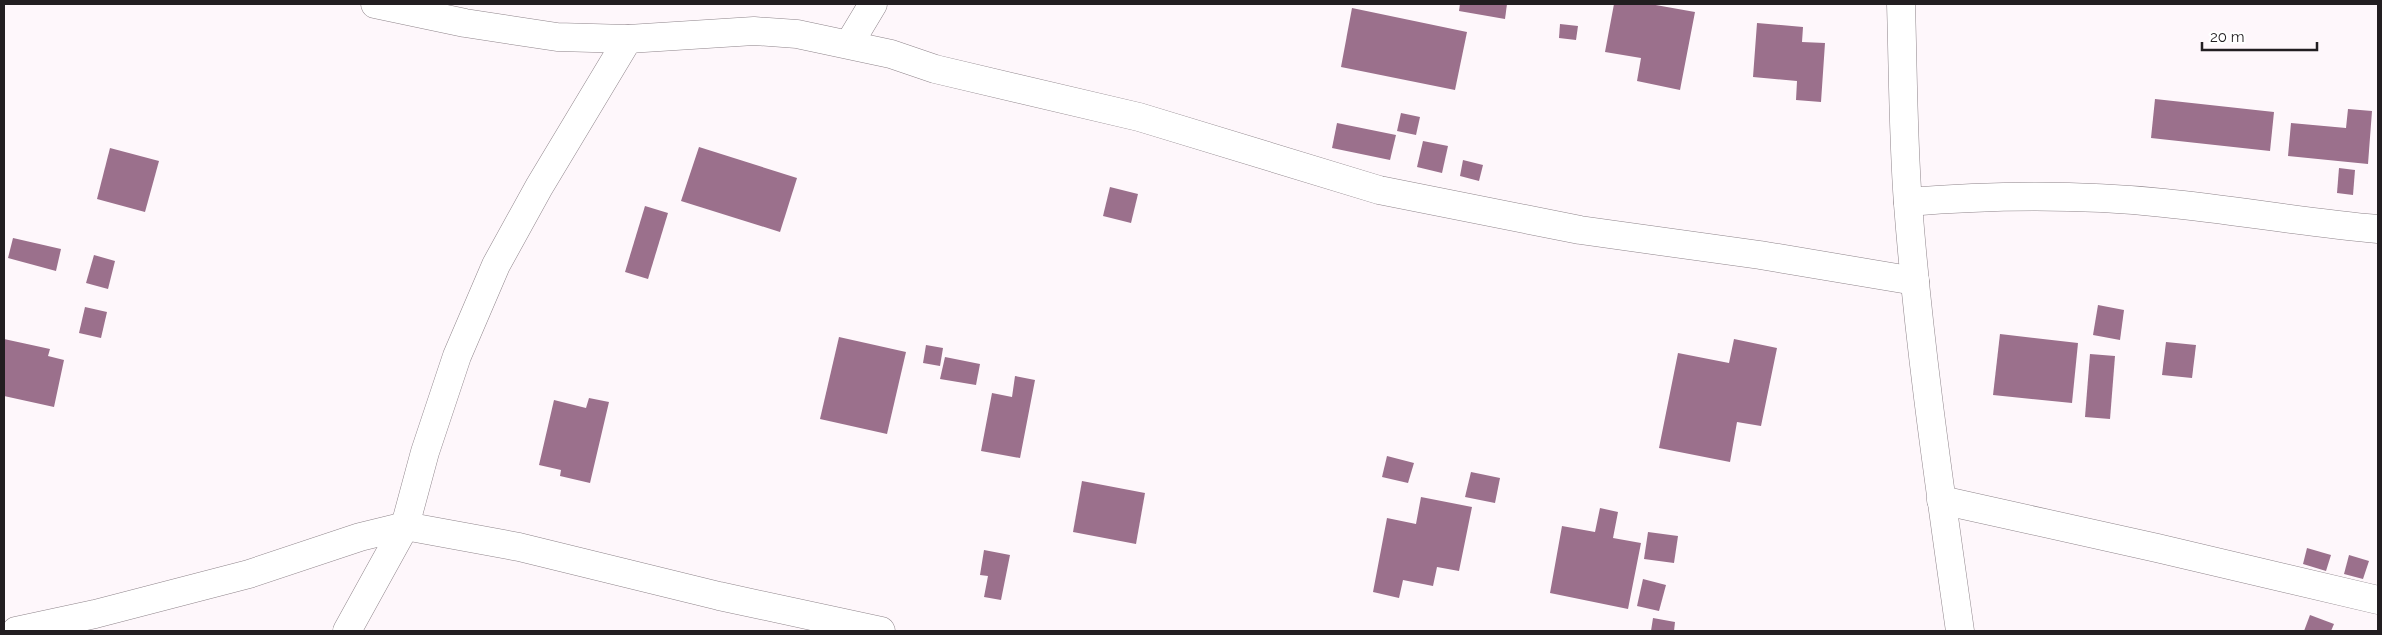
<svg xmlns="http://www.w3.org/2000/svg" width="2382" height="635" font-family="Raleway,sans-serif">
<rect width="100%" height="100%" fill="#fef7fb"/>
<g fill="#9b708c">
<polygon points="1460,4 1507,4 1505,19 1459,11"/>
<polygon points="1614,4 1650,4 1695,12 1680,90 1637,81 1641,58 1605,52"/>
<polygon points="1352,8 1467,32 1455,90 1341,67"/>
<polygon points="1757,23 1803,27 1802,42 1825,43 1821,102 1796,100 1797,81 1753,77"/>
<polygon points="1560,24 1578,26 1576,40 1559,38"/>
<polygon points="2155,99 2274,112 2270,151 2151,138"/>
<polygon points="2348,109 2372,111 2368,164 2288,156 2291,123 2346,128"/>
<polygon points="1401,113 1420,117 1416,135 1397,131"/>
<polygon points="1337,123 1396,135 1390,160 1332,148"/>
<polygon points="1423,141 1448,146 1442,173 1417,167"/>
<polygon points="699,147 797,178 780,232 681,201"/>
<polygon points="110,148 159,161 145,212 97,199"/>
<polygon points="1463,160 1483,165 1479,181 1460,176"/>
<polygon points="2339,168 2355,170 2353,195 2337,193"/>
<polygon points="1110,187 1138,194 1131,223 1103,216"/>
<polygon points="645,206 668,213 648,279 625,272"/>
<polygon points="13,238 61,249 56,271 8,258"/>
<polygon points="94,255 115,261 108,289 86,283"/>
<polygon points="2098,305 2124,310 2120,340 2093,335"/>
<polygon points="85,307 107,312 101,338 79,333"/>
<polygon points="2000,334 2078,343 2072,403 1993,395"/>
<polygon points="839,337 906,352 887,434 820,419"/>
<polygon points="4,339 50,349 48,356 64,360 54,407 4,396"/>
<polygon points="1734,339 1777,348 1761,426 1737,422 1730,462 1659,448 1678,353 1729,363"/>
<polygon points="2166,342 2196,345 2192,378 2162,375"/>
<polygon points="926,345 943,348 940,366 923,363"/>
<polygon points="2090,354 2115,356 2110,419 2085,417"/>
<polygon points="945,357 980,364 976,385 940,379"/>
<polygon points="1015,376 1035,380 1020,458 981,451 992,393 1012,397"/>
<polygon points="589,398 609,402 590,483 560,476 561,470 539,465 554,400 586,408"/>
<polygon points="1387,456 1414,463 1408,483 1382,477"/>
<polygon points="1471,472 1500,478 1495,503 1465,497"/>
<polygon points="1082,481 1145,493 1136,544 1073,532"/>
<polygon points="1421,497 1472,507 1459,571 1437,567 1433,586 1403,580 1399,598 1373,592 1387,518 1416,524"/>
<polygon points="1600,508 1618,512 1613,538 1641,543 1628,609 1550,593 1562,526 1595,532"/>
<polygon points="1648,532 1678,536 1674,563 1644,559"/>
<polygon points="2307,548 2331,555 2326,571 2303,564"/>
<polygon points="984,550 1010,555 1001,600 984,597 988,576 980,575"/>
<polygon points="2349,555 2369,561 2363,579 2344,574"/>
<polygon points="1643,579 1666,585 1659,611 1637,606"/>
<polygon points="2310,615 2334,624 2331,631 2304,631"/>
<polygon points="1653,618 1675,622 1674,631 1651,631"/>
</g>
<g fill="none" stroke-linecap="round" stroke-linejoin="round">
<defs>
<g id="street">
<polyline points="375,4 465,23 557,37 628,39 754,31 797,34 891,54 935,69 1139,117 1379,190 1580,230 1760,255 1915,281"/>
<path d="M 1901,4 C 1903,70 1903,137 1908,204 C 1919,347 1940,489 1960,631"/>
<polyline points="849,44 873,4"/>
<path d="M 1908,202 C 1993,195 2079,194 2164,203 C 2236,210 2307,223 2378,229"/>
<polyline points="1941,500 2157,548 2378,600"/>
<polyline points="16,631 95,614 249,574 360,537 405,526 519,547 719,596 881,631"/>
<polyline points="347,631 405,526 425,452 457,356 496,265 539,187 628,39"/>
</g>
</defs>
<use href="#street" stroke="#8f858b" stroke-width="29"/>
<use href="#street" stroke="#fff" stroke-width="28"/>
</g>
<rect width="2382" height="635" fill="none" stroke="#221e21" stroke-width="10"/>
<path d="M2202 42v8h115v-8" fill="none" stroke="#221e21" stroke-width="2.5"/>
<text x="2210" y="42" font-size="15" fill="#221e21" stroke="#ffffff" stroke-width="4" paint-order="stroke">20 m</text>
</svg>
